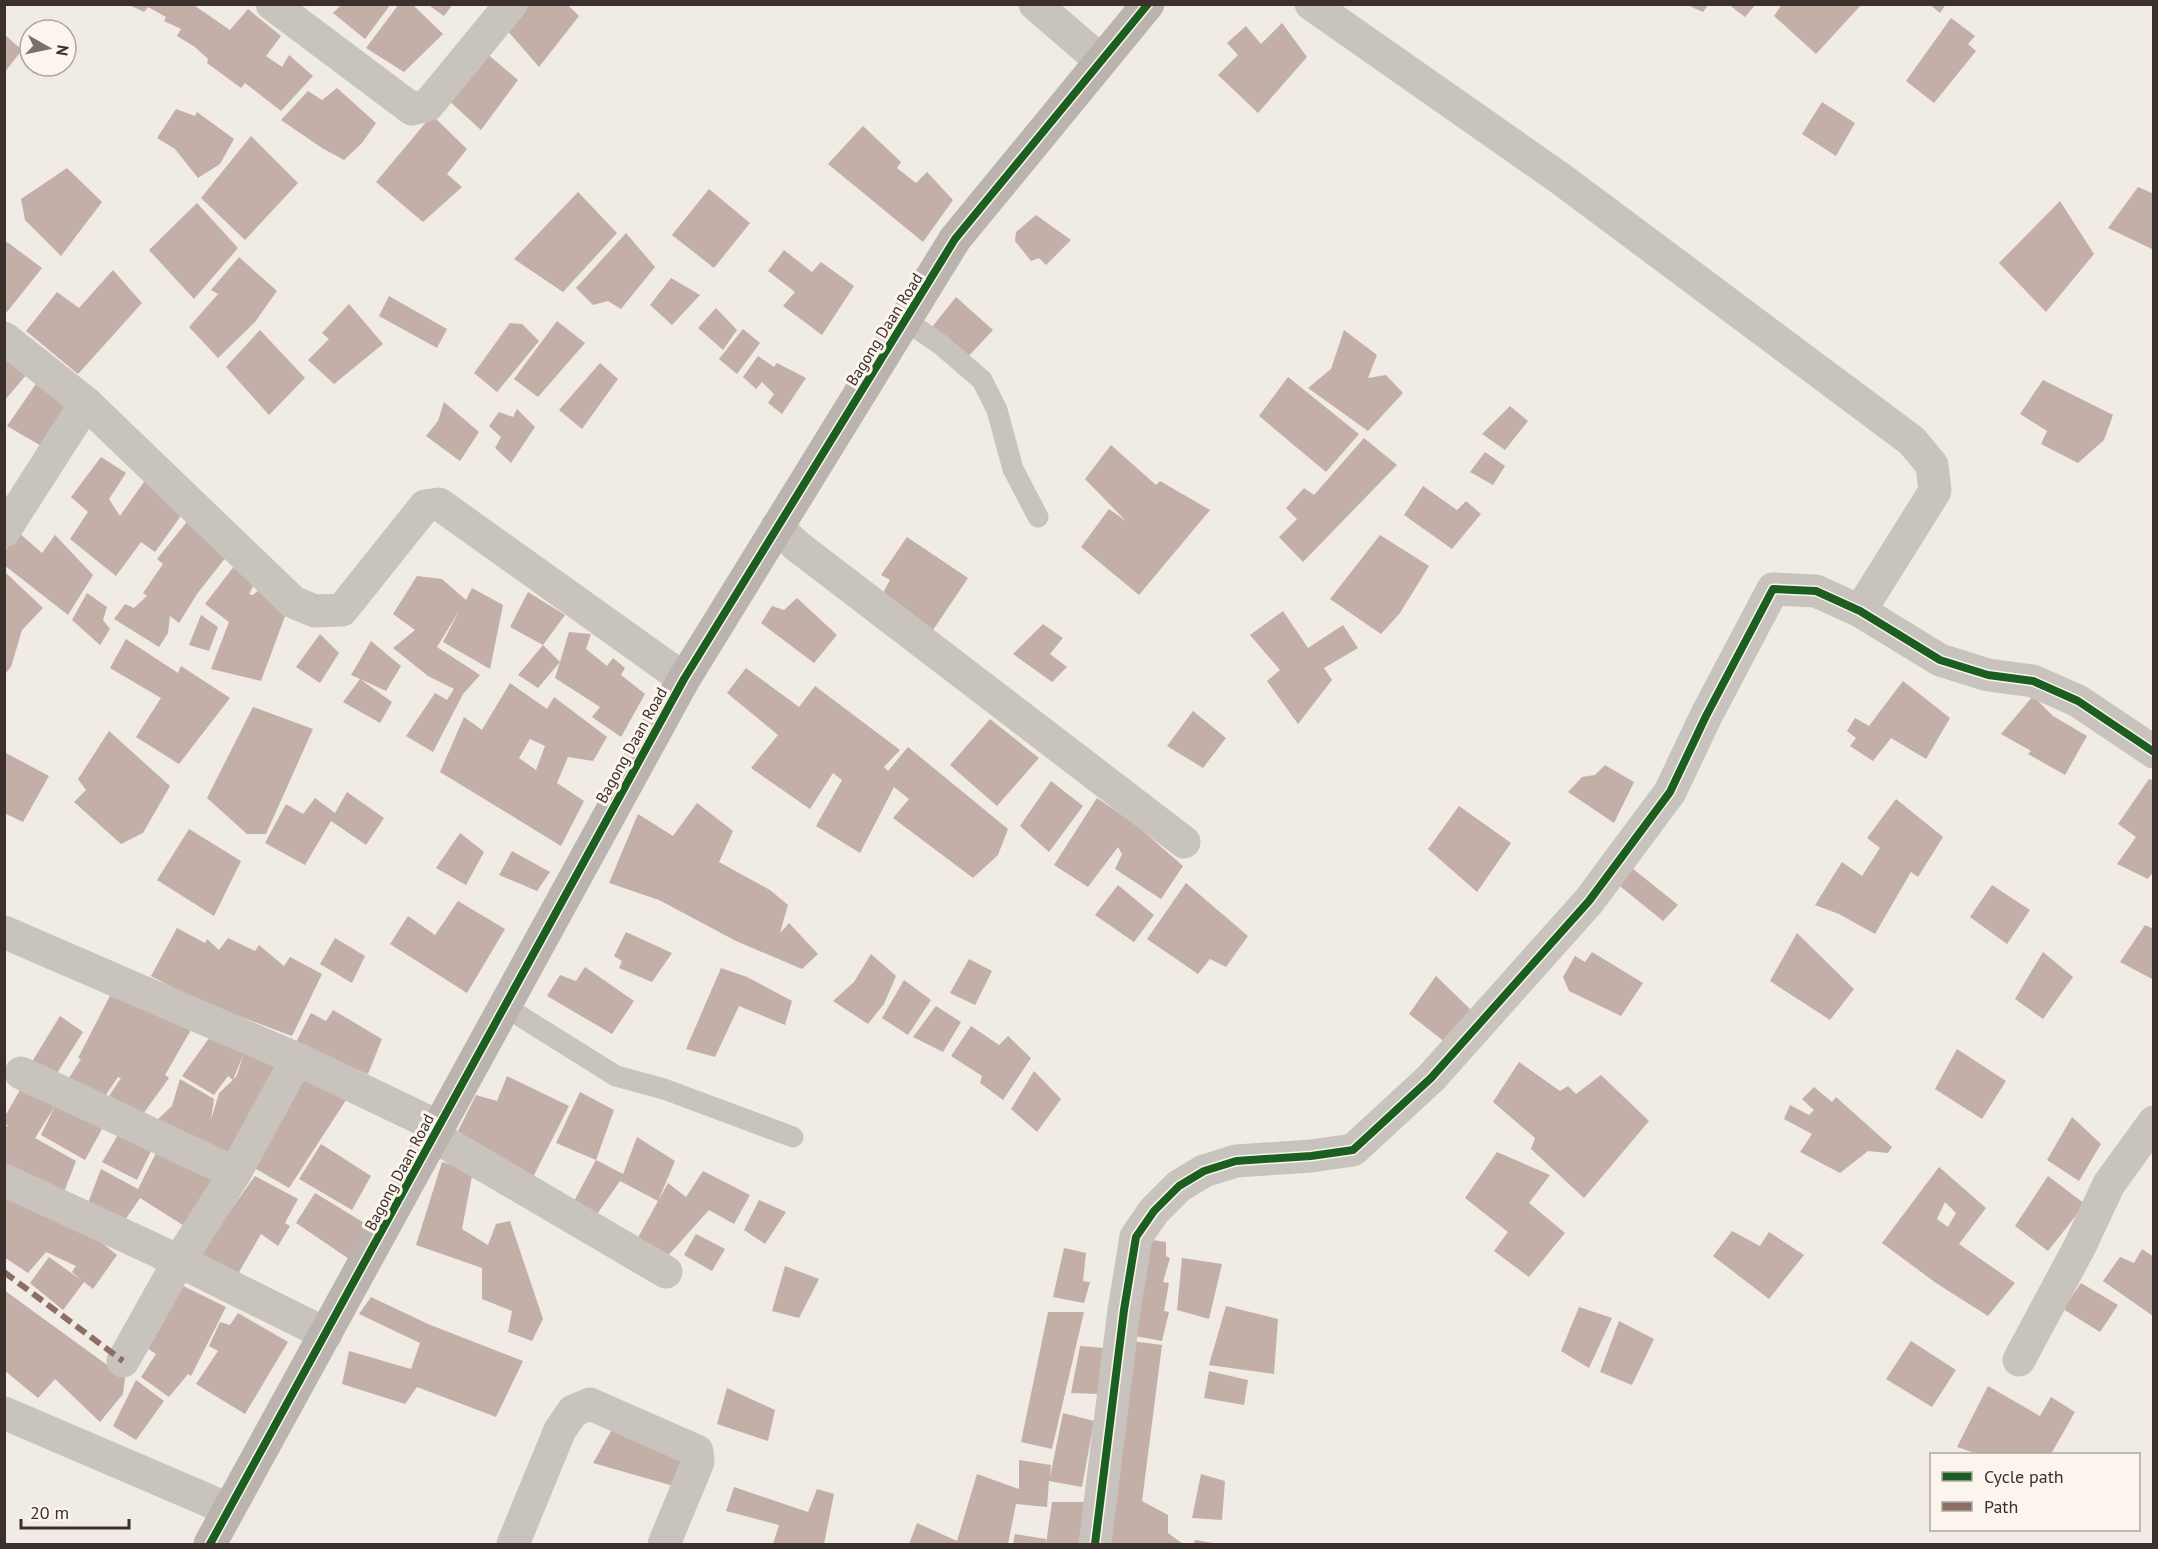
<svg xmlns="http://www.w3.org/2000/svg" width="2158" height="1549" font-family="'PT Sans',sans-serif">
<rect width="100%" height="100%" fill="#f0ebe5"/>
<g fill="#c3afa7" fill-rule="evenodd">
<polygon points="127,4 192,4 230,30 248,9 281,36 266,56 282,67 289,55 313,76 281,111 245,83 241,88 207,63 208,59 195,47 177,36 181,29 164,21 166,17 148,7 144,12"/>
<polygon points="342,4 391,4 365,39 333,13"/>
<polygon points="399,4 412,4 443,34 404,72 366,48"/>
<polygon points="427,4 453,4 444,16"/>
<polygon points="526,4 567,4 579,16 539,67 506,29"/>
<polygon points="1685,4 1709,4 1703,12"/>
<polygon points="1728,4 1756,4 1745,17"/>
<polygon points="1782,4 1862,4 1816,54 1774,16"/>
<polygon points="1929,4 1946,4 1940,13"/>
<polygon points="1951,18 1975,36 1968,44 1976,51 1934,103 1906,81"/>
<polygon points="1282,23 1307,57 1258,113 1218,75 1238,55 1227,43 1246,26 1261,44"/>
<polygon points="4,34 22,50 4,73"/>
<polygon points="485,52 518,80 481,130 447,99"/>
<polygon points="337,88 376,123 362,143 344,160 322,148 281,120 308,91 322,100"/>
<polygon points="1822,102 1855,123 1836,156 1802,134"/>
<polygon points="176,109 195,116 197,112 234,139 220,164 198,178 175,149 157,138"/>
<polygon points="432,115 467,149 447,174 462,187 423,222 376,182"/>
<polygon points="863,126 901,162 897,168 916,183 927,172 953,200 923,242 828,164"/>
<polygon points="251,136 298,183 245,240 201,198"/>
<polygon points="67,168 102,202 61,256 25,220 21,199"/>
<polygon points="2138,187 2154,194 2154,250 2108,228"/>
<polygon points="709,189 750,223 714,268 672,235"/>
<polygon points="578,192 617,233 563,292 514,259"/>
<polygon points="2060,201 2094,254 2046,312 1999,263"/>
<polygon points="197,203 238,248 194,299 149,250"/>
<polygon points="1036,215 1071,240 1046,265 1039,258 1031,261 1015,241 1016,232"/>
<polygon points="626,233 655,267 621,309 608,301 593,305 576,288"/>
<polygon points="7,242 42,268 7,312 4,310 4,245"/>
<polygon points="784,250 812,272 821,262 854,286 822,335 783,306 795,292 768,271"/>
<polygon points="239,257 277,291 255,322 218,358 189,327 218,294 211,290"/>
<polygon points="113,270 142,303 78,374 26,331 57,292 79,308"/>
<polygon points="671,278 700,295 672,325 650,305"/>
<polygon points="389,296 447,329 437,348 379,316"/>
<polygon points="956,297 993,330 964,361 932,327"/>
<polygon points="349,304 383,344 334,384 308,360 329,339 322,333"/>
<polygon points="716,308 737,330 723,350 698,328"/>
<polygon points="557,321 585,343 538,397 514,379"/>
<polygon points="510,323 522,324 539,341 497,392 474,373"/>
<polygon points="743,329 760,343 737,374 719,359"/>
<polygon points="260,330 305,378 269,415 226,367"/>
<polygon points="1344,330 1377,355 1368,378 1386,375 1403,393 1368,431 1308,388 1331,369"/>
<polygon points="4,352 28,373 4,401"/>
<polygon points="758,356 774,367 777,363 806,378 782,414 768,403 774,394 762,382 756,389 743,377"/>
<polygon points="600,363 618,379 582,429 559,410"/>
<polygon points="1288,377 1359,434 1326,472 1259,416"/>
<polygon points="2043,380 2113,415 2104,440 2078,463 2041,444 2047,431 2020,414"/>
<polygon points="36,384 70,410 43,447 7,426"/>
<polygon points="444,402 479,432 460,461 426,436 438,421"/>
<polygon points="1510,406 1528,421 1505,450 1482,434"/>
<polygon points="517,409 535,427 511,463 495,448 501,437 489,426 499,412 513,417"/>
<polygon points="1364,438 1397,465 1303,562 1279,537 1297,519 1286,508 1304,488 1314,495"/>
<polygon points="1111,445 1156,485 1160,481 1210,510 1139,595 1081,547 1109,509 1126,521 1085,479"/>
<polygon points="1485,452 1505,466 1493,485 1470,472"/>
<polygon points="101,457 126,473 109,499 120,516 146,479 188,506 155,552 141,542 116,576 70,539 88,512 71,497"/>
<polygon points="1423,486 1457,510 1466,501 1481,514 1452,549 1404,515"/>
<polygon points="194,513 233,548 197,594 179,623 170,616 168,633 159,647 114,619 125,604 134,608 147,596 143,593 163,564 157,559"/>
<polygon points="18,532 42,553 55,535 93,575 68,615 4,565 4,552"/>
<polygon points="1380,535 1429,566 1400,613 1381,634 1330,599"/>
<polygon points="907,537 968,578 931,633 880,598 890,580 881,575"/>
<polygon points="238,561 257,579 249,594 253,595 261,588 288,608 261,681 211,669 229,622 205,604"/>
<polygon points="6,573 43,608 22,630 11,667 4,675"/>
<polygon points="417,576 442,579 466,600 472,588 503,605 490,669 443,642 459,611 437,647 480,675 463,694 433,752 406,736 435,693 447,700 454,689 428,676 393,648 415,630 393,614"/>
<polygon points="528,592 565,615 543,645 510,627"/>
<polygon points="87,593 107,607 103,620 110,629 100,645 72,620"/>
<polygon points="797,598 837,635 814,663 761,623 772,606 784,610"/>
<polygon points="1283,611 1308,648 1343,625 1358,648 1324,668 1332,680 1298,724 1267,681 1280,670 1250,635"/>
<polygon points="201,615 218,627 209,651 189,645"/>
<polygon points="1043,624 1063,638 1050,654 1067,667 1052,682 1013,654"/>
<polygon points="569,632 591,634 586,649 607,666 613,658 625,668 621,675 645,694 621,737 592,717 600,707 555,678 560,662 538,688 518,675 543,645 560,662"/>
<polygon points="320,634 339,653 320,683 296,667"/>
<polygon points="126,639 178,673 181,666 230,698 179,764 136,737 161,698 110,668"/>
<polygon points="371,641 401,666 386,691 360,679 392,702 380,723 343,702 360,679 351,675"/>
<polygon points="746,668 799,707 815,686 900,750 884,767 888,771 908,747 1008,829 998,855 973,878 893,818 909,799 894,787 860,853 816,826 842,780 833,773 810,809 751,768 778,735 727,693"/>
<polygon points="1903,681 1950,718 1926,759 1891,738 1873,761 1850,746 1856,738 1847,731 1855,718 1869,726"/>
<path d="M 510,683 L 547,709 L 554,697 L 607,737 L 593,761 L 568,757 L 557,783 L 584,801 L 561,846 L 440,772 L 464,717 L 482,730 ZM 530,739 L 545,746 L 536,770 L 519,758 Z"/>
<polygon points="2033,696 2053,716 2087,736 2065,775 2028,754 2031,751 2001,734"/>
<polygon points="253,707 313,729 266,834 247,834 207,798"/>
<polygon points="1193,711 1226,738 1203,768 1167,746"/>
<polygon points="990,719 1039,758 997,806 950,765"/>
<polygon points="109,731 170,786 143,833 121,844 74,802 86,790 78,779"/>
<polygon points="6,753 49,776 23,822 4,813"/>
<polygon points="1605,765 1634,782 1614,823 1568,792 1582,777 1595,775"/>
<polygon points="2149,779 2154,781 2154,871 2148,879 2117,864 2136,837 2118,824"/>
<polygon points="1051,781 1083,806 1049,852 1020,826"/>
<polygon points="347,792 384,818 366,845 331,821 305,865 265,843 286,804 303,814 315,798 335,813"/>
<polygon points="1097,798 1135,824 1183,866 1161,899 1115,869 1122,854 1118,847 1088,887 1054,865"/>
<polygon points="1896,799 1943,837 1918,877 1911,872 1875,934 1839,914 1815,905 1842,862 1862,876 1880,848 1867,838"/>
<polygon points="697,803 733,831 719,862 770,890 788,905 780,933 789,923 818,954 802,969 736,941 659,900 609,883 638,814 673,836"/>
<polygon points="1459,806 1511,843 1477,892 1428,849"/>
<polygon points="189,829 241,861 214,916 157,880"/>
<polygon points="460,833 484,852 466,885 436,868"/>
<polygon points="512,851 550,872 537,891 499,875"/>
<polygon points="1622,860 1678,905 1663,921 1610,878"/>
<polygon points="1186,883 1248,936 1226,967 1210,959 1198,974 1147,939"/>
<polygon points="1118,885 1154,915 1134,942 1095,915"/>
<polygon points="1992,885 2030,910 2007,944 1970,917"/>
<polygon points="458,901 505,929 467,993 390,944 408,916 435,935"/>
<polygon points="2145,925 2154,929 2154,980 2120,962"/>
<polygon points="177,928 205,943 207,939 219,950 228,938 255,951 259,945 284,966 290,957 322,974 292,1036 194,999 151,976"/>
<polygon points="626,932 672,953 652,982 619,968 622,961 614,956"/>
<polygon points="1797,933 1854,989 1830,1020 1770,981"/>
<polygon points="335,938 365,956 352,983 320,964"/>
<polygon points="1592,952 1643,983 1621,1016 1569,991 1563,977 1575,956 1585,962"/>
<polygon points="2043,952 2073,977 2043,1019 2015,999"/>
<polygon points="871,954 896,976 884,1004 868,1024 833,1001 854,982"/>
<polygon points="969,959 992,971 975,1005 950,993"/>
<polygon points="585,967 634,1001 612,1034 547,996 560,975 576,981"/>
<polygon points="721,968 747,977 792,1001 785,1025 739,1006 715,1057 686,1049"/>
<polygon points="1436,976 1470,1009 1450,1046 1409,1014"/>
<polygon points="904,980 931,1000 908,1035 882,1018"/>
<polygon points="114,988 195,1023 165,1075 169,1078 143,1114 109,1096 121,1078 118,1077 101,1102 67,1081 81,1059 78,1058"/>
<polygon points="936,1006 961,1022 943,1052 913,1037"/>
<polygon points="333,1010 382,1039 368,1074 294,1046 311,1013 326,1021"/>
<polygon points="60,1016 83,1032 54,1078 30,1065"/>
<polygon points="971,1026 999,1045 1008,1036 1031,1058 1003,1100 980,1083 982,1076 951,1056"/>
<path d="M 214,1031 L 288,1066 L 231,1162 L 156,1121 L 172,1106 L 180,1079 L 214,1099 L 211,1120 L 219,1093 L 233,1080 L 228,1076 L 214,1095 L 182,1076 ZM 244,1053 L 237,1075 L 233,1080 Z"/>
<polygon points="1957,1049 2006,1081 1982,1119 1935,1089"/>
<polygon points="1519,1062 1560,1091 1568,1086 1576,1094 1601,1075 1649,1121 1584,1198 1531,1149 1535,1138 1493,1102"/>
<polygon points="1034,1071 1061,1099 1037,1132 1011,1109"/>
<polygon points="301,1072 348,1097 289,1188 251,1166"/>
<polygon points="507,1076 569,1106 533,1177 455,1137 476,1095 497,1101"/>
<polygon points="24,1083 102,1129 85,1160 41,1135 55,1106 35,1138 76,1161 62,1197 4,1164 4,1129 8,1125 4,1124 4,1118"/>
<polygon points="1814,1087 1832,1102 1836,1097 1892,1147 1888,1153 1868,1151 1840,1173 1800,1152 1812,1134 1784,1119 1790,1105 1809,1115 1814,1110 1802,1099"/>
<polygon points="580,1092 614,1110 596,1160 556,1143"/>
<polygon points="2072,1117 2101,1144 2079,1181 2047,1160"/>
<polygon points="122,1128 153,1147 137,1180 102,1162"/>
<polygon points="637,1137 675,1161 658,1201 668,1183 686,1197 703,1171 750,1195 734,1224 709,1210 665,1259 635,1243 658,1201 620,1181 595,1217 573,1203 596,1160 623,1174"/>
<polygon points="321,1144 371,1176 352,1210 299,1179"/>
<polygon points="159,1147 223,1177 189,1229 140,1198 121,1226 85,1211 101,1169 138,1189"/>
<polygon points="1497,1152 1550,1175 1529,1203 1565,1233 1529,1277 1494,1251 1508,1232 1465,1198"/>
<polygon points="442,1162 473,1171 462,1229 488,1245 496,1224 510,1221 543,1319 532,1341 508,1332 512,1311 482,1299 482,1268 416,1245"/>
<path d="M 1939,1167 L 1986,1208 L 1959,1244 L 2015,1283 L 1988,1316 L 1936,1283 L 1882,1243 ZM 1945,1202 L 1956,1213 L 1948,1227 L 1937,1219 Z"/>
<polygon points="255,1176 298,1199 285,1223 290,1226 278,1246 261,1234 235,1279 198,1255"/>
<polygon points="2048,1176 2085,1204 2048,1251 2015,1226"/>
<polygon points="4,1192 93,1236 117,1255 93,1289 84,1282 63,1310 30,1283 49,1257 81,1280 72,1272 76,1266 46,1252 28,1273 4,1257"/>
<polygon points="315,1193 376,1230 355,1263 296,1223"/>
<polygon points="759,1200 786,1212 765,1244 744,1230"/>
<polygon points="1732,1231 1760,1246 1769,1232 1804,1255 1769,1299 1713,1256"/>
<polygon points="696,1234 725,1249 712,1271 684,1255"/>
<polygon points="1139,1238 1166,1242 1166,1256 1170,1258 1163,1282 1169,1283 1164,1311 1169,1312 1162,1341 1124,1334"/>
<polygon points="1064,1248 1086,1253 1083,1281 1090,1282 1084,1303 1053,1297"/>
<polygon points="2142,1249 2154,1257 2153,1316 2103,1281 2120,1257 2134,1263"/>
<polygon points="1182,1258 1222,1264 1209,1319 1177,1310"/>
<polygon points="785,1266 819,1279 799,1318 772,1311"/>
<polygon points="177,1283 226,1307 191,1376 188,1374 169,1397 141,1377 156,1354 144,1346"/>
<polygon points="2081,1283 2118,1305 2100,1332 2063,1309"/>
<polygon points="4,1290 125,1378 123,1394 100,1422 55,1379 38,1398 4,1370"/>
<polygon points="371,1297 428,1324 523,1361 496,1417 417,1387 405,1404 342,1384 349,1351 411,1369 420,1343 359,1314"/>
<polygon points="1226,1306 1278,1319 1274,1374 1209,1365"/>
<polygon points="1579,1307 1612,1318 1589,1368 1561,1351"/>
<polygon points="1048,1312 1084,1312 1052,1449 1021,1442"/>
<polygon points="238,1313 288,1342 245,1414 196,1384 218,1351 209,1346 220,1322 230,1325"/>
<polygon points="1619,1321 1654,1339 1632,1385 1600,1372"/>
<polygon points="1124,1340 1162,1345 1142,1501 1168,1515 1168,1533 1183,1544 1103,1544"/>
<polygon points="1911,1341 1956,1370 1932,1407 1886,1379"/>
<polygon points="1080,1346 1105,1348 1098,1394 1071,1393"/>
<polygon points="1209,1371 1248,1380 1244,1405 1204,1398"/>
<polygon points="136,1380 164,1401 136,1440 113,1426"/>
<polygon points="1988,1386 2040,1416 2051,1397 2075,1412 2051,1454 1978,1454 1957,1447"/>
<polygon points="727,1388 775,1410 768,1441 717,1424"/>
<polygon points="1063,1413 1094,1421 1082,1487 1049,1481 1047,1507 1016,1504 1008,1544 909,1544 917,1523 957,1541 977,1474 1019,1489 1019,1460 1051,1465 1050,1477"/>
<polygon points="614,1426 684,1459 677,1487 593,1463"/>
<polygon points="1201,1474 1225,1481 1222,1520 1192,1518"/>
<polygon points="734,1487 808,1512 817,1489 834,1494 824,1544 773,1544 779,1525 726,1511"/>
<polygon points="1052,1502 1086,1502 1082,1544 1046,1544"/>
<polygon points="1015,1534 1046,1539 1046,1544 1013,1544"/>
<polygon points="1195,1540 1213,1543 1213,1544 1194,1544"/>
</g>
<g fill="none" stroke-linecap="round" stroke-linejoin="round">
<g stroke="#c9c3be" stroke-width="21">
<polyline points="905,320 940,344 982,380 997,410 1013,469 1038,517"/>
<polyline points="504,1006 616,1076 664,1089 793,1137"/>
</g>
<g stroke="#c9c3be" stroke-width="33">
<polyline points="272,4 412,109 428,105 511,4"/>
<polyline points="1035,4 1101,61"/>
<polyline points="1311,4 1561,179 1912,441 1932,465 1935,491 1860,611"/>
<polyline points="4,338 86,403 293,602 315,611 342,610 425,506 439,504 684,679"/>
<polyline points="777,527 797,546 1184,842"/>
<polyline points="4,531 86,403"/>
<polyline points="4,932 297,1059 439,1127"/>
<polyline points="21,1073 235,1173"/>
<polyline points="434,1136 666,1272"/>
<polyline points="4,1180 179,1261 326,1334"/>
<polyline points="2019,1360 2080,1246 2109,1184 2154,1122"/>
<polyline points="123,1361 179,1261 235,1173 297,1059"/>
<polyline points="4,1413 228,1509"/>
<polyline points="513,1544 560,1430 573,1411 590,1404 697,1451 698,1462 664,1544"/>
<polyline points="1095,1544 1124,1310 1136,1237 1154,1211 1179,1186 1204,1171 1236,1161 1311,1156 1353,1150 1431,1078 1589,901 1670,792 1706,716 1773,589 1816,591 1860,611 1940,660 1988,675 2033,681 2078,701 2154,752"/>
</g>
<polyline stroke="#bab3ae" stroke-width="33" points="210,1544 684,679 955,239 1148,4"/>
<polyline stroke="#8d6e63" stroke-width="6" stroke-dasharray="12 6" stroke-linecap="butt" points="4,1272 123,1361"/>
<defs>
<g id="cycleway">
<polyline points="210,1544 684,679 955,239 1148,4"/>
<polyline points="1095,1544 1124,1310 1136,1237 1154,1211 1179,1186 1204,1171 1236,1161 1311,1156 1353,1150 1431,1078 1589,901 1670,792 1706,716 1773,589 1816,591 1860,611 1940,660 1988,675 2033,681 2078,701 2154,752"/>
</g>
</defs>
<use href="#cycleway" stroke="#fbf5ee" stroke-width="11"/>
<use href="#cycleway" stroke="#1b5e20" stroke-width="8"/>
</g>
<g text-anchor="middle" stroke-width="6" stroke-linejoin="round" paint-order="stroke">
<g font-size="16" fill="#3b302b" stroke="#fbf5ee">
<text transform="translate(884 329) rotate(-58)" y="6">Bagong Daan Road</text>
<text transform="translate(631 745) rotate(-61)" y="6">Bagong Daan Road</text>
<text transform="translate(399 1172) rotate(-62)" y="6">Bagong Daan Road</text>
</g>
</g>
<rect width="2158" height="1549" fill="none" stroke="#3b302b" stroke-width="12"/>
<rect x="1930" y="1453" width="210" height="78" fill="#fbf5ee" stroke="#aea6a0" stroke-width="1.5"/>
<rect x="1942" y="1472" width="30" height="9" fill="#1b5e20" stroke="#aea6a0" stroke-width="1.5"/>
<text x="1984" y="1483" font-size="18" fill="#3b302b">Cycle path</text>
<rect x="1942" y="1502" width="30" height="9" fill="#8d6e63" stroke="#aea6a0" stroke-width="1.5"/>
<text x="1984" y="1513" font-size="18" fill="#3b302b">Path</text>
<g transform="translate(48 48) rotate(99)"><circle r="28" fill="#fbf5ee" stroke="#aea6a0" stroke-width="1.5"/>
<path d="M0-4.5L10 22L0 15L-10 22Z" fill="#7a716c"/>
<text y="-9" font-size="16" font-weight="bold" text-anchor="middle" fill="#3b302b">N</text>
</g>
<path d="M21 1519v9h108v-9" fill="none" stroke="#3b302b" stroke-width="3"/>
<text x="30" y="1519" font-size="18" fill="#3b302b" stroke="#fbf5ee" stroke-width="4.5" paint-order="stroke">20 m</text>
</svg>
